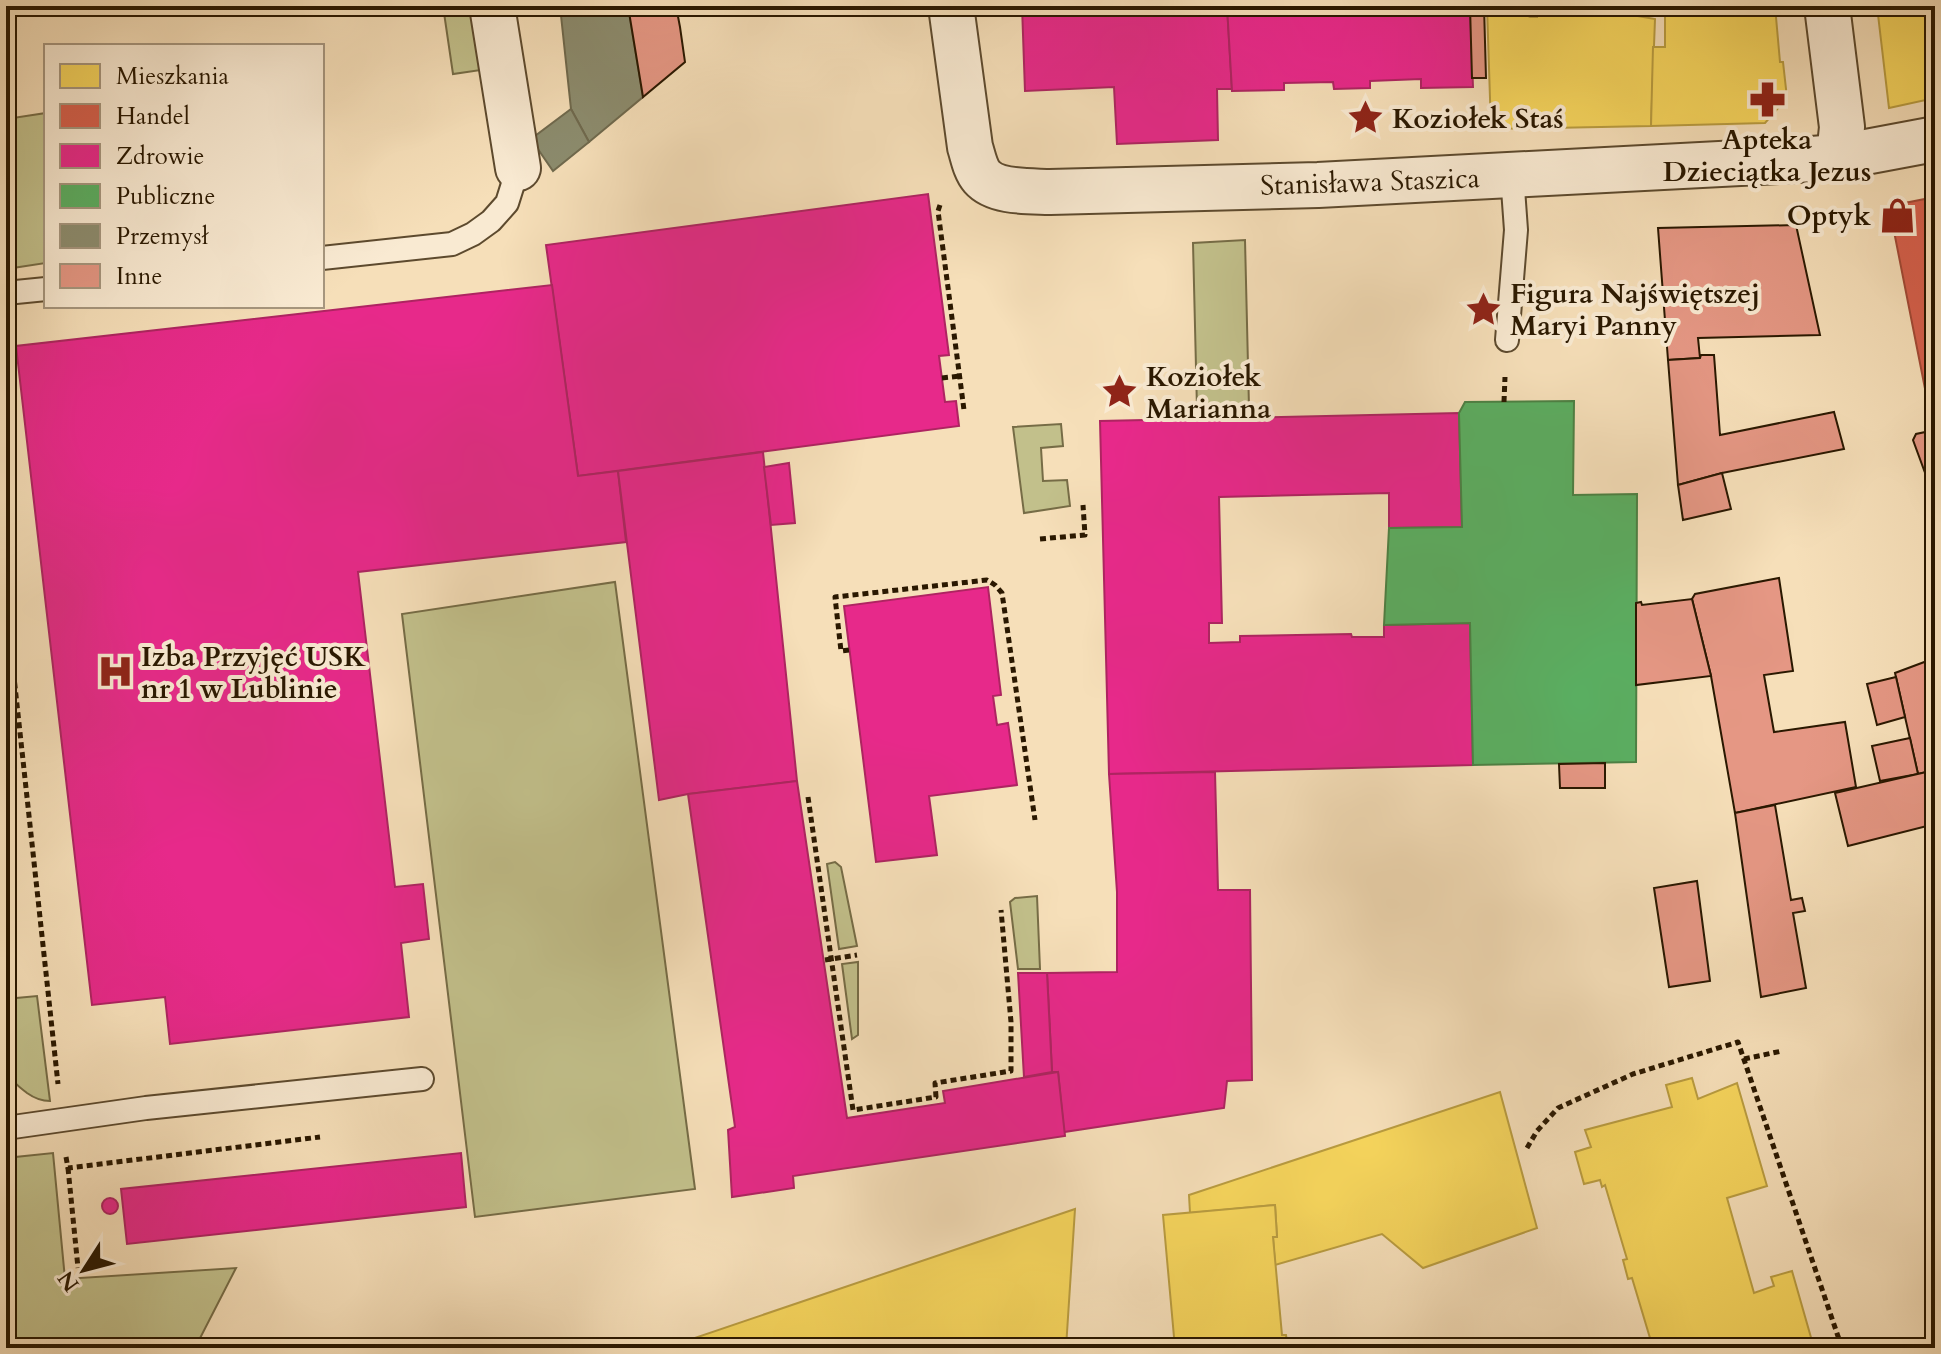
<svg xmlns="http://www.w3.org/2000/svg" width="1941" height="1354" font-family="Cardo,serif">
<rect width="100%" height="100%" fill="#f6dfb9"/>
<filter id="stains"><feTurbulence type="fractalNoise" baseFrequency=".0025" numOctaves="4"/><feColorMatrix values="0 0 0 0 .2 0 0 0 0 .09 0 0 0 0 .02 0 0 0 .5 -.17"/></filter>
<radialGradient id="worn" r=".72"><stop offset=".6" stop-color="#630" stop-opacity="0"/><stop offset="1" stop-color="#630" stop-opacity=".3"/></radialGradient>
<g fill="#c2c08b" stroke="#766c46" stroke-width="2">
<polygon points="443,6 470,6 481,70 453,74"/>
<polygon points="46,113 46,263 6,269 6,119"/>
<polygon points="1245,240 1249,407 1197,409 1193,243"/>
<polygon points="1061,424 1063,446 1041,448 1043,481 1067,480 1070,506 1024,513 1013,427"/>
<polygon points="615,582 695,1189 475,1217 402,614"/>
<polygon points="835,862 841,867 857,946 839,949 827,864"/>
<polygon points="1037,896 1040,969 1018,969 1010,902 1015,898"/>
<polygon points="858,962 858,1035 852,1039 842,964"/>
<path d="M 37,996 L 50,1101 C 41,1101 34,1098 27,1093 C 22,1089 16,1085 13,1080 C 3,1065 6,1018 6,999 Z"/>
<polygon points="53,1153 65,1279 236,1268 195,1348 6,1348 6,1158"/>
</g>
<g fill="#f6d55c" stroke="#b99c40" stroke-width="2">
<polygon points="1487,6 1522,6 1519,11 1530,17 1537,17 1537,6 1595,6 1595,10 1635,11 1638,16 1655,19 1651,126 1491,129"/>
<polygon points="1665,6 1775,6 1780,62 1783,62 1787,98 1765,123 1651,126 1653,47 1665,47"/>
<polygon points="1877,6 1931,6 1935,45 1935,98 1889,108"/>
<polygon points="1692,1078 1698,1099 1737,1083 1767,1186 1727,1198 1754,1293 1774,1286 1771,1277 1792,1271 1814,1348 1653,1348 1632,1278 1628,1279 1623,1260 1627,1259 1605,1185 1602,1187 1600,1180 1584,1184 1575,1152 1591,1147 1585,1130 1672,1107 1666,1085"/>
<polygon points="1500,1092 1537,1228 1423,1268 1382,1234 1275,1265 1273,1237 1277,1237 1275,1205 1190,1213 1189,1195"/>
<polygon points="1275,1205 1277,1237 1273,1237 1282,1335 1286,1335 1288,1348 1175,1348 1163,1215"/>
<polygon points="1075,1209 1066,1348 676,1348 677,1344"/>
</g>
<polygon fill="#d6604d" stroke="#a24a36" stroke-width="2" points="1930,198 1935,221 1935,419 1931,419 1889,206"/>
<g fill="#e7298a" stroke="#ae2461" stroke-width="2">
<polygon points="1022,6 1227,6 1232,89 1217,89 1218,140 1117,144 1114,87 1025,91"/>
<polygon points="1227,6 1470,6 1473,87 1421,88 1421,79 1370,81 1370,88 1334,89 1333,82 1284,83 1284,90 1232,91"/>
<polygon points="928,194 949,355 939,356 945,402 956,401 959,426 578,476 546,245"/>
<polygon points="552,285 578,476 618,471 626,542 358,572 395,887 423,884 429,939 401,943 409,1017 170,1044 165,997 92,1005 16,346"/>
<polygon points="1459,413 1462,527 1389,528 1389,493 1219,497 1222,623 1209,623 1209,643 1240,642 1240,636 1351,634 1352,637 1384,637 1384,625 1470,623 1473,765 1109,774 1100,421"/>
<polygon points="763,452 797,781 688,794 659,800 618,471"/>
<polygon points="789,463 795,523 771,525 764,467"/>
<polygon points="988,587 1001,695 993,696 997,725 1008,723 1017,785 929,796 937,855 876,862 844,606"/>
<polygon points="1215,772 1218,890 1250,890 1252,1080 1227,1081 1224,1108 1064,1132 1058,1072 1052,1072 1047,973 1117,972 1117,892 1109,774"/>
<polygon points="797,781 847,1118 945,1103 943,1091 1058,1072 1065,1136 793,1176 794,1188 732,1197 728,1130 735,1127 688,794"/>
<polygon points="1018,973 1047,973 1052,1072 1024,1077"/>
<polygon points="461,1153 466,1207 127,1244 121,1189"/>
<circle cx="110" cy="1206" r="8"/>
</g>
<polygon fill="#5aae61" stroke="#4c8144" stroke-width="2" points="1574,401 1573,495 1637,494 1636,762 1473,765 1470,623 1384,625 1389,528 1462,527 1459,413 1465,402"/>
<g fill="#8c8c6e" stroke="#6f694d" stroke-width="2">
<polygon points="560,6 628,6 643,97 589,142 571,109"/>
<polygon points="571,109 589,142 553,171 531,139"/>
</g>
<g fill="#e59784" stroke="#2a1800" stroke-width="2">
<polygon points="628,6 676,6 680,27 685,62 643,97"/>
<polygon points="1470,6 1484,6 1486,78 1472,78"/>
<polygon points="1796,225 1820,335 1698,338 1700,358 1668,360 1658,228"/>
<polygon points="1701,355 1714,355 1720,435 1834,412 1844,449 1722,473 1678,485 1668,360 1700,358"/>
<polygon points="1935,430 1935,500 1913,440 1916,434"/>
<polygon points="1722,473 1731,509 1683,520 1678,485"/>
<polygon points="1779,578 1793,671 1764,675 1774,732 1845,722 1856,787 1735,813 1711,676 1692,599 1695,594"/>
<polygon points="1692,599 1711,676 1636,685 1636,603 1641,602 1642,605"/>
<polygon points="1935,658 1935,770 1918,774 1895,673"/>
<polygon points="1896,677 1905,717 1877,725 1867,684"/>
<polygon points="1910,738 1918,774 1880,781 1872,746"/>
<polygon points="1605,763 1605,788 1560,788 1559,764"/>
<polygon points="1935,770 1935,824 1848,846 1835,793"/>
<polygon points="1775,805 1791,900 1802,898 1805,911 1793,913 1806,988 1761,997 1735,813"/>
<polygon points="1697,881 1710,981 1669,987 1654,888"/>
</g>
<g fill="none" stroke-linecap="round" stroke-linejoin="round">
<defs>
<g id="service">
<polyline points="322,258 452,244 473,234 491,221 507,203 518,168"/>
<polyline points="6,293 46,289"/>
<polyline points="1507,340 1516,230 1512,175"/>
<polyline points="6,1128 146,1108 422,1079"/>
</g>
<g id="minor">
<polyline points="492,6 518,168"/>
<path d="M 951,6 L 970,147 C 973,156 975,169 982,177 C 996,193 1030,191 1050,192 L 1318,185 L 1797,160 L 1839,157 L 1935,139"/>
<polyline points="1827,6 1842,127 1839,157"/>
</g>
</defs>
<use href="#service" stroke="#5d4a2e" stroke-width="26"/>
<use href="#minor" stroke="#5d4a2e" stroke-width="48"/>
<g stroke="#2a1800" stroke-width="5" stroke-dasharray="6 4" stroke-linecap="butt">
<polyline points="940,205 938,211 964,410"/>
<polyline points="942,378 960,376"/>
<polyline points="1504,402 1505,377"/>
<polyline points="1040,539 1085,535 1083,505"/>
<polyline points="6,603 58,1084"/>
<polyline points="849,650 841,651 835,597 987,580 995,585 1002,593 1035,820"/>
<polyline points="808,797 853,1110 936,1097 935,1083 1011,1071 1011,1022 1001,910"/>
<polyline points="825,960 857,955"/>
<polyline points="1744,1059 1782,1051"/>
<polyline points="1527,1148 1537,1131 1558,1108 1633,1074 1738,1042 1842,1348"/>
<polyline points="66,1157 68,1168 320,1137"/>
<polyline points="68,1168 78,1268"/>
</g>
<use href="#service" stroke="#f9ead2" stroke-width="22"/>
<use href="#minor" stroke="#f9ead2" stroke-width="44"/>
</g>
<defs>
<symbol id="pharmacy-bare" viewBox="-9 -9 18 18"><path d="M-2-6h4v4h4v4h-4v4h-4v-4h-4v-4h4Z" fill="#8f2418" stroke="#f9ead2" stroke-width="2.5" paint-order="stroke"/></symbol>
<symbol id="sight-bare" viewBox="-9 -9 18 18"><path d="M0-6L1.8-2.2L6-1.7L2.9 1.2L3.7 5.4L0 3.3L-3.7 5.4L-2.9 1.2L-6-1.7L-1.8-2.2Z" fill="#8f2418" stroke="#f9ead2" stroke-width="2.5" paint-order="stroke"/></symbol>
<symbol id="shop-bare" viewBox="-9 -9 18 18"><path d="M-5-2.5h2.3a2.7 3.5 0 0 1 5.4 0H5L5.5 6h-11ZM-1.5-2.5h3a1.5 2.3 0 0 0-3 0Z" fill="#8f2418" stroke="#f9ead2" stroke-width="2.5" paint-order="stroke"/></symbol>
<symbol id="hospital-bare" viewBox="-9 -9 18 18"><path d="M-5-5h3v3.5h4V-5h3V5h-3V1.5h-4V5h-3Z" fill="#8f2418" stroke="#f9ead2" stroke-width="2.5" paint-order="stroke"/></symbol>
</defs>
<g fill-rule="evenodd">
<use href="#pharmacy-bare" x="1742" y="74" width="51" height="51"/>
<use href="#sight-bare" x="1340" y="92" width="51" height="51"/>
<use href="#shop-bare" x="1872" y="190" width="51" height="51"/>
<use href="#sight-bare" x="1458" y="284" width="51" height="51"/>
<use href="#sight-bare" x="1094" y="366" width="51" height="51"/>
<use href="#hospital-bare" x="90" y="646" width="51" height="51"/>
</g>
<g text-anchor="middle" stroke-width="8" stroke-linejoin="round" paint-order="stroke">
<g font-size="28" font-weight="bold" fill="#2a1800" stroke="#f9ead2" text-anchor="start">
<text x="1392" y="128">Koziołek Staś</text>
<text x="1767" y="149" text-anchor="middle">Apteka<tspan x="1767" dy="32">Dzieciątka Jezus</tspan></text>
<text x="1871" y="225" text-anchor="end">Optyk</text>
<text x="1510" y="303">Figura Najświętszej<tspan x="1510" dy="32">Maryi Panny</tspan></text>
<text x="1146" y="386">Koziołek<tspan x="1146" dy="32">Marianna</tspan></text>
<text x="141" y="666">Izba Przyjęć USK<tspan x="141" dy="32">nr 1 w Lublinie</tspan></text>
</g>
<g font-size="28" fill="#2a1800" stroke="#f9ead2">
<text transform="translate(1370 181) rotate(-2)" y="10">Stanisława Staszica</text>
</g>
</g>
<rect width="1941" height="1354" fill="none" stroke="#f6dfb9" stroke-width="32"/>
<rect x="8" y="8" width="1925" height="1338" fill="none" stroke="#2a1800" stroke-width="4"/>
<rect x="16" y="16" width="1909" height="1322" fill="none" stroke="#2a1800" stroke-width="2"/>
<rect x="44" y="44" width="280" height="264" fill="#f9ead2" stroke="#a6967e" stroke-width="2"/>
<rect x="60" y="64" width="40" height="24" fill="#f6d55c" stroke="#a6967e" stroke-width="2"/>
<text x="116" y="84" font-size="24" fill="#2a1800">Mieszkania</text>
<rect x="60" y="104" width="40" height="24" fill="#d6604d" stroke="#a6967e" stroke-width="2"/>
<text x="116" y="124" font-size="24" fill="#2a1800">Handel</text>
<rect x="60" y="144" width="40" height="24" fill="#e7298a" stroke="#a6967e" stroke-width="2"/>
<text x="116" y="164" font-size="24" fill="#2a1800">Zdrowie</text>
<rect x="60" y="184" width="40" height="24" fill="#5aae61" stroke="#a6967e" stroke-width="2"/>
<text x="116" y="204" font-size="24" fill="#2a1800">Publiczne</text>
<rect x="60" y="224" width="40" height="24" fill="#8c8c6e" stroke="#a6967e" stroke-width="2"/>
<text x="116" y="244" font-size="24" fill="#2a1800">Przemysł</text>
<rect x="60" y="264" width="40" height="24" fill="#e59784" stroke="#a6967e" stroke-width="2"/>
<text x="116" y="284" font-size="24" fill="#2a1800">Inne</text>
<g transform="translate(84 1270) rotate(234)" stroke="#f9ead2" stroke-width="6" paint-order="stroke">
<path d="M0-6L14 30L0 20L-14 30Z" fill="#2a1800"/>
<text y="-12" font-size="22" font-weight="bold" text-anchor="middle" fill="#2a1800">N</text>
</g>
<rect width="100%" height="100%" filter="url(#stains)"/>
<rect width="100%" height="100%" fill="url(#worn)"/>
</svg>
